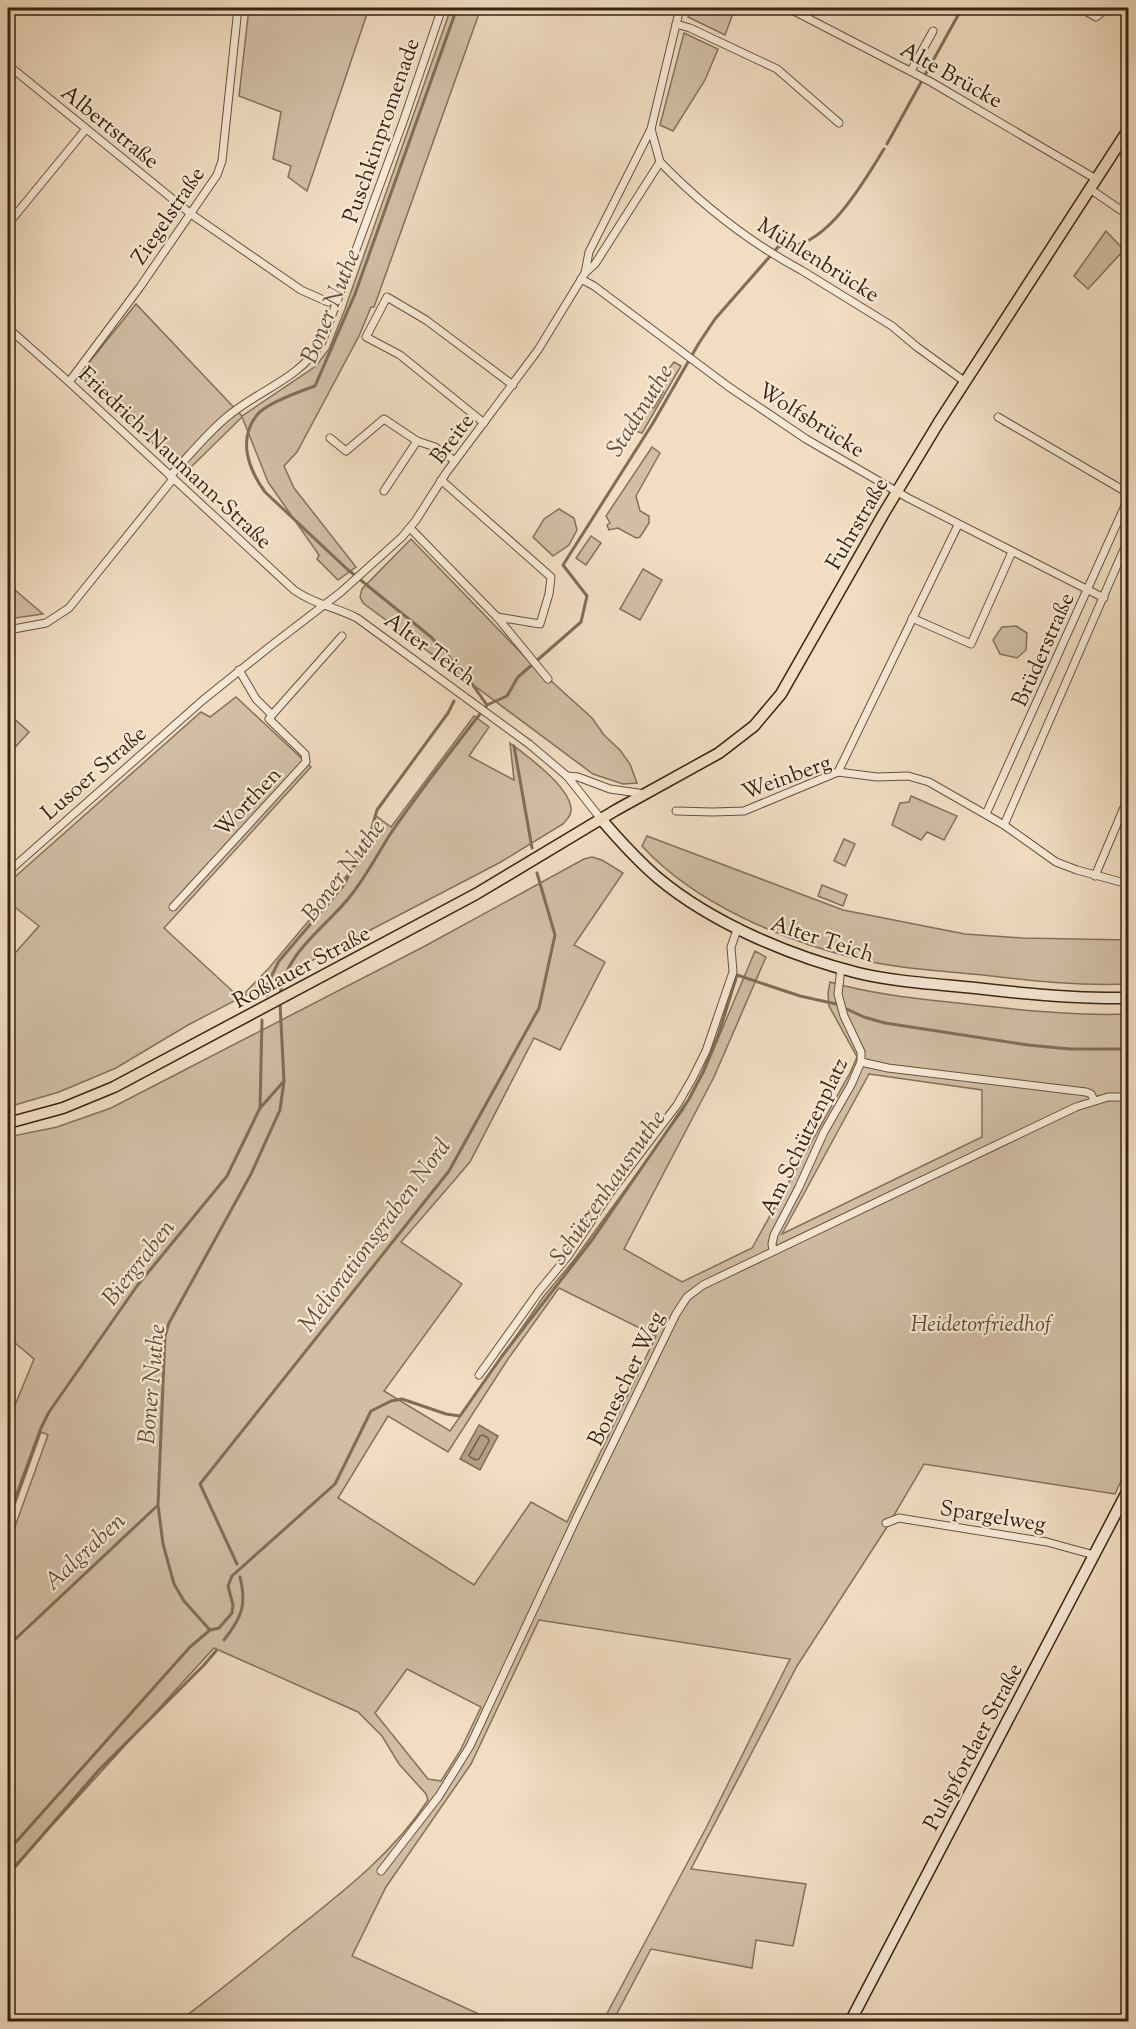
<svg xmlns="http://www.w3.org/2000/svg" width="1136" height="2029" font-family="'Sorts Mill Goudy',serif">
<rect width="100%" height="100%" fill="#f2ddc2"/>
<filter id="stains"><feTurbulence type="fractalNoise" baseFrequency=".00333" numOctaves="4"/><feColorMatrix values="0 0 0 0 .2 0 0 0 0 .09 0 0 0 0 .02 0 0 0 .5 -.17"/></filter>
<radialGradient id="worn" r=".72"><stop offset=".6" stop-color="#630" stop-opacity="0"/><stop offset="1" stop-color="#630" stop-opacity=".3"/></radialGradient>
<g fill="#d2bea4" stroke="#84715a" stroke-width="1.5" fill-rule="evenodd">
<polygon points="249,8 369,8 307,191 288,177 291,166 273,159 281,112 239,96"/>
<polygon points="451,8 481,8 374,307 371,307 359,336 297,452 284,466 294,488 356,567 338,580 317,559 319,555 268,482 242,417 185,473 79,375 136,304 242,416 316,366 329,349 345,309"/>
<polygon points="691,8 735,8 725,35 688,17"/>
<polygon points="684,33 718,49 705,80 673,131 660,125"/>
<polygon points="1106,231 1124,250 1088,289 1074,276"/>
<path d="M 674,362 L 681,366 L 642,433 L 629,429 C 630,422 638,412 642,405 L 654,408 L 663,392 C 657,381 668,370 674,362 Z"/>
<polygon points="652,447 660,453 636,496 640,511 649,516 649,523 640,537 636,538 618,528 609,530 607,525 610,523 606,516"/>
<polygon points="559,509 574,518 577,530 569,545 553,556 533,537 544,519"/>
<polygon points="591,536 601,543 586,565 576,558"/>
<polygon points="411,539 527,659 592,718 604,735 620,750 630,764 637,783 623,784 593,774 363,603 360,597 362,589"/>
<polygon points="643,569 662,580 640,620 620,609"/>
<polygon points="8,584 43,614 8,619"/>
<polygon points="1016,626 1027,633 1026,650 1017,658 1000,654 993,640 1002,627"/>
<path d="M 236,697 L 311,767 L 164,928 L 240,998 L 269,968 L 358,862 L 365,851 L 376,816 L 391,827 L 474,716 L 489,727 L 469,756 L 514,780 L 510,743 C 527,756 568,785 571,808 C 572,815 567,819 563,824 L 499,863 L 188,1025 L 116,1068 L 59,1092 L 8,1107 L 8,961 L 39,926 L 8,902 L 8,883 L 201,712 L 210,717 Z"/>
<polygon points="8,713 29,732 8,755"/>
<polygon points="911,796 957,816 944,840 927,832 921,840 892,825 900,803 909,802"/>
<path d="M 647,836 L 843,910 L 965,934 L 1022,938 L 1128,940 L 1128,984 C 1080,986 1032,981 983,975 C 943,971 901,969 862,960 C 786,942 695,904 642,846 Z"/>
<polygon points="844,839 855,844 845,866 834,861"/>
<path d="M 592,857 L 602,860 L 623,873 L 574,945 L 605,962 L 560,1050 L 534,1038 L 470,1162 L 401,1242 L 462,1284 L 384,1391 L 450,1431 L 544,1296 L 574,1260 L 683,1110 L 705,1070 L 755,951 L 766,957 L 714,1077 L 624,1249 L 682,1282 L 752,1248 L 850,1073 L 857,1057 L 829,1006 L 828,993 L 830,982 C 875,995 921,999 967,1004 C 1021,1010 1074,1016 1128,1014 L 1128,1466 L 1115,1494 L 924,1464 L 887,1527 L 797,1666 L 691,1869 L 806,1884 L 793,1946 L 756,1940 L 752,1968 L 651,1949 L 613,2021 L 603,2021 L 706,1828 L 790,1659 L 539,1620 L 471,1764 L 386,1887 L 352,1956 L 494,2021 L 179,2021 C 217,1993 254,1963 291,1933 C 340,1894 393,1854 428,1800 L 426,1794 L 399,1764 L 382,1736 L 358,1712 L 214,1648 L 27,1853 L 8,1871 L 8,1546 L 48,1435 L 41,1432 L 8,1524 L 8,1422 L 34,1359 L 8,1337 L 8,1137 L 57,1127 L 111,1108 L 425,946 L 584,859 ZM 869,1074 L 982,1090 L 982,1137 L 782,1234 ZM 559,1288 L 656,1336 L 567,1522 L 531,1502 L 474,1585 L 338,1498 L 388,1416 L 448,1452 L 508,1359 ZM 407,1669 L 481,1707 L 460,1751 L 441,1781 L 428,1779 L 375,1713 Z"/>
<polygon points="822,885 847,895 843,906 818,896"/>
</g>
<polygon fill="#b29e85" stroke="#816d56" stroke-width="1.5" points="479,1425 498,1436 480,1470 460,1459"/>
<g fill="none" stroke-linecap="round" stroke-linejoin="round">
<polygon stroke="#74614a" stroke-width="1.5" points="483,1435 488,1438 489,1441 479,1459 476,1460 470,1457 469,1455 480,1436"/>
<g stroke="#816d56" stroke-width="3">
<path d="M 457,8 L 355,294 L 315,386 C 301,391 266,403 257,415 C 237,440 249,470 265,492 L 347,569 L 431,637 L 467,677 L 487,705"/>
<polyline points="887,144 962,8"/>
<polyline points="514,746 532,848"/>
<polyline points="267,995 270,979 279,961 343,886 369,838 377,810 448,713 454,701"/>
<path d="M 280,996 C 284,952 327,927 352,894 C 367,875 378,853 391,833 C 421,789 454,747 487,705 L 507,696 L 518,677 L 581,622 L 587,596 L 563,565 L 653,423 L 699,343 L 715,319 L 779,246 C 824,254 864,181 884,149"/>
<polyline points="261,1107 284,1081"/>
<polyline points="8,1518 41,1428 49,1412 137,1286 227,1176 260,1108 262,1020"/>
<polyline points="237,1564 200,1484 449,1171 539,1008 555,935 537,873"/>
<polyline points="210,1630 184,1601 174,1584 163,1544 158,1505 165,1336 169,1323 251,1174 280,1110 284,1081 280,1003"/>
<path d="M 224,1640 C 242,1617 247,1605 240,1577"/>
<polyline points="8,1646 157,1506"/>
<polyline points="8,1851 190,1647 210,1630 219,1628 232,1613 233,1605 228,1586 232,1576 335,1484 371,1411 391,1401 402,1399 446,1414 460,1416 502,1356 592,1240 689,1099 703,1072 719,1033 737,975 800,996 836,1004 864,1017 885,1023 1028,1045 1070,1049 1128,1049"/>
<polyline points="8,1875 98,1771 203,1666 216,1651"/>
</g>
<defs>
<g id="street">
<polyline points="788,8 931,82 1096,179"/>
<polyline points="1080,8 1096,17 1107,8"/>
<polyline points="676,24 690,28 777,69 839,123"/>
<polyline points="8,65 191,214 301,290 328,302"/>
<polyline points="911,71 933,31"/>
<path d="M 660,162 C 701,204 749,242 801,270 L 892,326 L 917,347 L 964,381"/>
<polyline points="1090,189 1128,215"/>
<polyline points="8,224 86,129"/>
<polyline points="585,273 589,252 651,129 680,8"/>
<polyline points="581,279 594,286 729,387 806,439 908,498 1104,598"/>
<path d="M 8,328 L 69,382 L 294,590 C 313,604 336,607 357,618 L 529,744 L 567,776 L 601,819"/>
<polyline points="69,382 140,287 217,175 222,161 238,8"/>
<polyline points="998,417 1128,493"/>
<polyline points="484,423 400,355 366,337 387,297 426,320 513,385"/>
<polyline points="330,438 346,451 384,419 417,441 435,447 455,461"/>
<path d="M 170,476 C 189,456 207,433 228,416 C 262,388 298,380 322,342 L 403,122 L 442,8"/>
<polyline points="441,480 551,577 549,594 540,624 497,617"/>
<polyline points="384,491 417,441"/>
<polyline points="410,528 497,617 548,679"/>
<polyline points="912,618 971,644 1012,552"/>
<polyline points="8,630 46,623 69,608 173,479"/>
<polyline points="272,715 342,636"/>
<polyline points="838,772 958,525"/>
<polyline points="567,776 578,777 610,789 645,794"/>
<polyline points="676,811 713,812 744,811 838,772 877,777 908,776 929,782 1004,825 1056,862 1077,870 1128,884"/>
<polyline points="986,814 1128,499"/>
<polyline points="1004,825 1128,540"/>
<polyline points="8,872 203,700 268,648 341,592 402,537 416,520 446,473 538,350 585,273 595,264 660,162 651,129"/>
<polyline points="1095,876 1128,798"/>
<polyline points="173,907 306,762 305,754 269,719 272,715 256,699 239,670"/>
<polyline points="861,1062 888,1068 1086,1092 1091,1094 1094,1100"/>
<polyline points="773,1251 772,1244 774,1235 799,1187 824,1132 851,1085 861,1062 861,1052 844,1016 838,994 841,968"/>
<polyline points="479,1375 539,1291 568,1256 610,1193 677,1105 692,1079 706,1051 733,972 731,947 738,927"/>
<polyline points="886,1523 899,1518 1047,1542 1094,1555"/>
<polyline points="381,1871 439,1796 470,1746 577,1517 676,1314 687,1297 703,1285 1076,1107 1108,1097 1128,1097"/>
</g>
<g id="secondary">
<path d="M 601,819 C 619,840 637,860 658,878 C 712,923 790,956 858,973 C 896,982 936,984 975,988 C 1026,994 1077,999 1128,998"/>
<polyline points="850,2022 1128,1490"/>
</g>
<polyline id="primary" points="8,1123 63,1108 114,1087 476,894 616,810 719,753 754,726 781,694 884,513 939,422 1128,130"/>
</defs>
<use href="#street" stroke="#66523c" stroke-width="9"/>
<use href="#secondary" stroke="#37240f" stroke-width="13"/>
<use href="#primary" stroke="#37240f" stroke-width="13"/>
<use href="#street" stroke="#f7e9d7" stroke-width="7"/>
<use href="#secondary" stroke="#f7e9d7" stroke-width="10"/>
<use href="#primary" stroke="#f2ddc2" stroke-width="10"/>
</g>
<g text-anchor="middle" stroke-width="4.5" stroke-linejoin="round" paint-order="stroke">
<g font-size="22" fill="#37240f" stroke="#f7e9d7">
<text transform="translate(952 74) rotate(29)" y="8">Alte Brücke</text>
<text transform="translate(111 126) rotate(39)" y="8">Albertstraße</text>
<text transform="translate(380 130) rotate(-71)" y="8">Puschkinpromenade</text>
<text transform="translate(167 215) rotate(-56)" y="8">Ziegelstraße</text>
<text transform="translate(819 259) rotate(32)" y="8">Mühlenbrücke</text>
<text transform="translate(812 419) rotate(32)" y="8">Wolfsbrücke</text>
<text transform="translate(451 438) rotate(-53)" y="8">Breite</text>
<text transform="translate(176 457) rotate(43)" y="8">Friedrich-Naumann-Straße</text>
<text transform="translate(856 523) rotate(-60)" y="8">Fuhrstraße</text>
<text transform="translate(431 648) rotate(36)" y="8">Alter Teich</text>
<text transform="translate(1042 649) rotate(-66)" y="8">Brüderstraße</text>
<text transform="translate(93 772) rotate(-41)" y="8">Lusoer Straße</text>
<text transform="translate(786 776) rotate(-20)" y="8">Weinberg</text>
<text transform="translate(247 801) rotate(-47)" y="8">Worthen</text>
<text transform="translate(823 938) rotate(18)" y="8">Alter Teich</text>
<text transform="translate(301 966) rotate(-28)" y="8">Roßlauer Straße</text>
<text transform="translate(803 1136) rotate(-64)" y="8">Am Schützenplatz</text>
<text transform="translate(625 1378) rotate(-64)" y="8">Bonescher Weg</text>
<text transform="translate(993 1515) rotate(9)" y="8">Spargelweg</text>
<text transform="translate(972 1746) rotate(-62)" y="8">Pulspfordaer Straße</text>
</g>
<g font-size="22" font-style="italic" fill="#5e4a34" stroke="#f7e9d7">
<text x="981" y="1331">Heidetorfriedhof</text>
</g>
<g font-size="24" font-style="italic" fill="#624f38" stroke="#f7e9d7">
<text transform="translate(330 306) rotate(-68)" y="8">Boner Nuthe</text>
<text transform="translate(639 410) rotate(-58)" y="8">Stadtnuthe</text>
<text transform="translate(343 870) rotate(-53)" y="8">Boner Nuthe</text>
<text transform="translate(607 1187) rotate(-55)" y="8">Schützenhausnuthe</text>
<text transform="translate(374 1235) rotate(-53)" y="8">Meliorationsgraben Nord</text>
<text transform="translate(138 1262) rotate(-52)" y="8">Biergraben</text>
<text transform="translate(151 1384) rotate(-85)" y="8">Boner Nuthe</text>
<text transform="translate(84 1551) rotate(-43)" y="8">Aalgraben</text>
</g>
</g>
<rect width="1136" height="2029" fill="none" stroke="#f2ddc2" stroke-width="30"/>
<rect x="9" y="9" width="1118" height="2011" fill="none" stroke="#37240f" stroke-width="3"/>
<rect x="15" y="15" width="1106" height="1999" fill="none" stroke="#37240f" stroke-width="1.5"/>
<rect width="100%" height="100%" filter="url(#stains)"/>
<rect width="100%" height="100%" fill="url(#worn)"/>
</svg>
